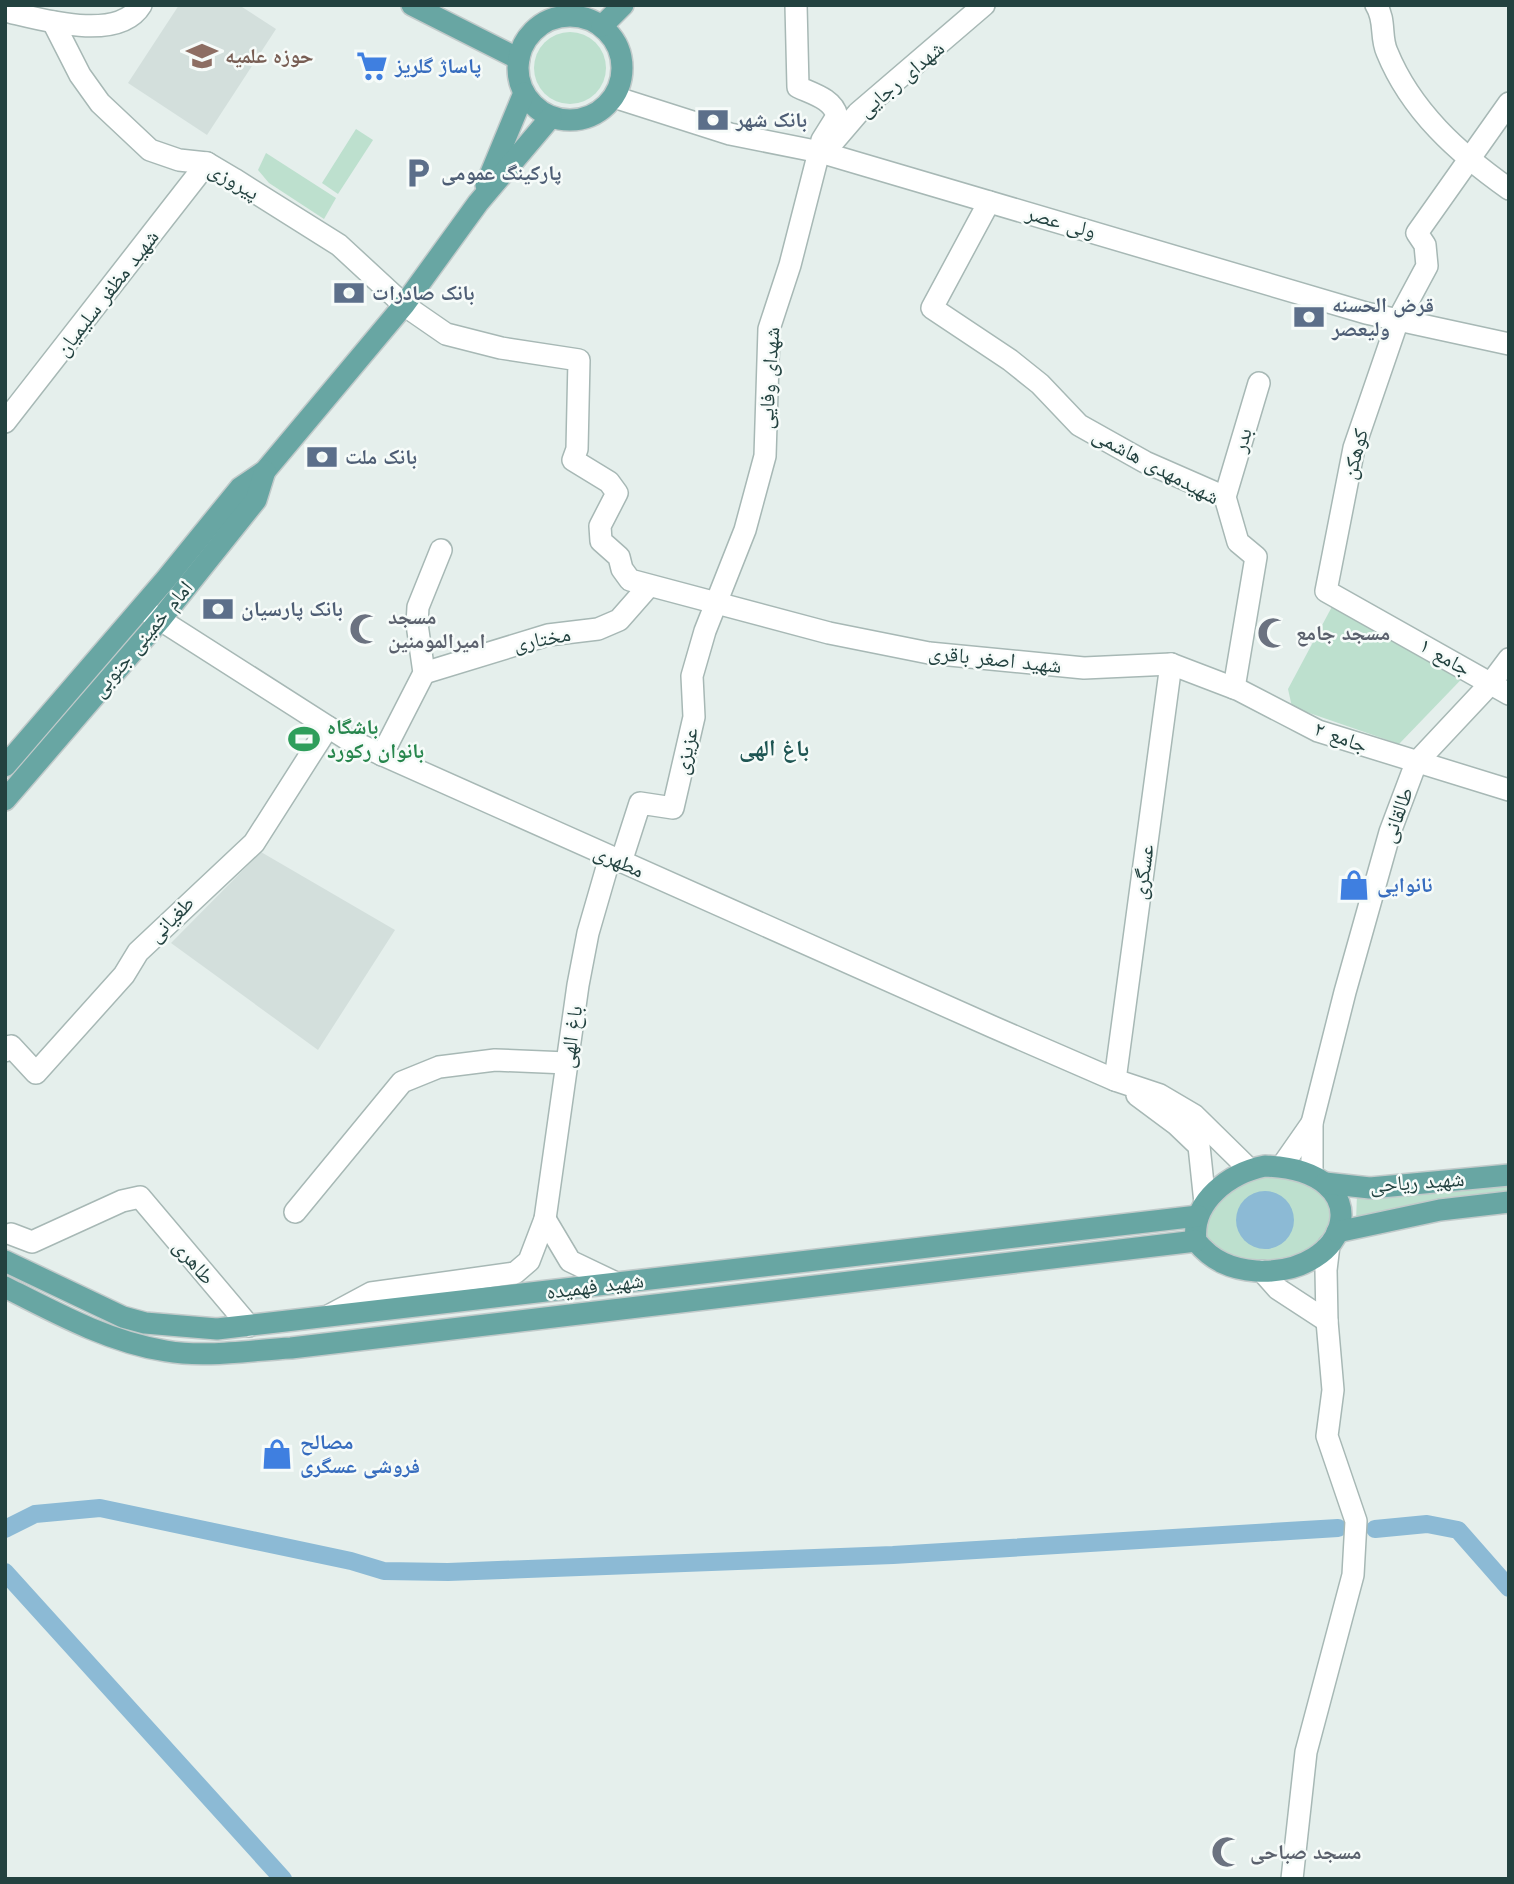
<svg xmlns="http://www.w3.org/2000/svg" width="1514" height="1884" font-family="'Work Sans','Noto Naskh Arabic',sans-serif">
<rect width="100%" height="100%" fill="#e5efec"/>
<g fill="#d3dfdc">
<polygon points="179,5 239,5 276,29 207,135 128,83"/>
<polygon points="261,852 395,930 318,1050 171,943"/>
</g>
<g fill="#bde0ce">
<circle cx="570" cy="68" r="36"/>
<polygon points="356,129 373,140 338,194 322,183"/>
<polygon points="266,153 336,198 324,219 269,183 258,170"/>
<polygon points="1335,601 1400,620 1477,663 1399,744 1292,707 1288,689"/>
<polygon points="1247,1176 1308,1178 1336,1215 1326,1237 1304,1257 1249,1266 1201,1240 1210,1203"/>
<polygon points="1509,1181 1509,1194 1356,1222 1357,1194"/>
</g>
<circle fill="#8cbad5" cx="1265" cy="1220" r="29"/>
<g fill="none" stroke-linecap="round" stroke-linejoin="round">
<g stroke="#8cbad5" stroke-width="18">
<polyline points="5,1529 35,1514 100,1508 351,1561 384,1571 448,1572 893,1555 1338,1528"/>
<polyline points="1375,1529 1427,1524 1458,1530 1509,1588"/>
<polyline points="5,1572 283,1879"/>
</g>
<defs>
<g id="minor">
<path d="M 1376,5 C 1386,20 1380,37 1387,52 C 1411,111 1458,153 1509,189"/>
<path d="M 5,11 C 40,19 118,43 141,5"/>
<polyline points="53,22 80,75 100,103 150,150 179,160 207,163 234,179 339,245 404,305 446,334 501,348 579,360 577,449 573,460 609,482 617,493 600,526 601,541 619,557 622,569 630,580 829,633 929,653 1084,668 1171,664 1239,690 1318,731 1509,790"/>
<polyline points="614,97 730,134 820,152 1366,313 1509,344"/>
<polyline points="1509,103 1417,233 1425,245 1427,266 1398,320 1354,448 1326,591 1509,694"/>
<polyline points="828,148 858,113 984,5"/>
<polyline points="989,202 932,308 1010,360 1040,384 1079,425 1145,462 1225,497"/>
<polyline points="5,422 207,163"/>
<polyline points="145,610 347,739 993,1027 1115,1080 1160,1095 1194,1115 1249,1169"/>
<polyline points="424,673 548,635 598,629 619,620 648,587"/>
<polyline points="1234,688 1256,557 1238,542 1225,497 1259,383"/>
<polyline points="382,755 424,673 417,624 418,607 441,550"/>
<path d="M 621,862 L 640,803 L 673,808 L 694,717 L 692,676 L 705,631 L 745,530 L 765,456 L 769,329 L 790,265 L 822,140 L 837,116 C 833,99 813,94 798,87 L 796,5"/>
<polyline points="5,1051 11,1046 36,1073 124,975 138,952 254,843 328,727"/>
<polyline points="1115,1080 1171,664"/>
<polyline points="1137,1095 1176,1124 1199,1146 1205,1203"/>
<polyline points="1282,1166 1312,1123"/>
<polyline points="1312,1175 1312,1123 1345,992 1390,832 1416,763 1491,683 1509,659"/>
<polyline points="295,1212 402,1082 439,1067 495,1060 567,1063"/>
<polyline points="545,1219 570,1261 616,1283"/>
<polyline points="11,1234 32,1242 122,1201 140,1197 249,1326"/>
<polyline points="1262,1271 1278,1289 1327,1321"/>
<polyline points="330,1315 371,1293 515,1273 529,1261 545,1219 578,985 588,933 610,857"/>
<polyline points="1292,1879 1306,1752 1353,1575 1356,1521 1327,1436 1333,1390 1327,1321 1326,1270 1329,1245"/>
</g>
<g id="major">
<polyline points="412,5 519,59"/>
<circle cx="570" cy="68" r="52"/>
<polyline points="602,26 623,5"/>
<polyline points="486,185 524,93"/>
<polyline points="5,766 166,579 240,488 265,471 404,305 478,203 551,117"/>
<polyline points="5,800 160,620 256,500 265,471"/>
<path d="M 1265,1166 C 1382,1170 1352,1277 1256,1271 C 1231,1269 1212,1261 1196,1241 C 1191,1201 1230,1173 1265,1166 Z"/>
<polyline points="1325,1183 1370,1188 1509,1175"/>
<polyline points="1337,1232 1440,1210 1509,1202"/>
<polyline points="5,1261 123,1317 145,1323 217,1329 1198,1216"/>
<path d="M 5,1287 C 56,1313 109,1342 166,1351 C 206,1358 251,1350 291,1348 L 1196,1241"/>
</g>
</defs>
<use href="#minor" stroke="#a7b8b5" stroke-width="24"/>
<use href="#major" stroke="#c1caca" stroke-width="24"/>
<use href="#minor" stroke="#fff" stroke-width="21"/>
<use href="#major" stroke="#68a6a3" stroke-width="21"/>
</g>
<defs>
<symbol id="university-bare" viewBox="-9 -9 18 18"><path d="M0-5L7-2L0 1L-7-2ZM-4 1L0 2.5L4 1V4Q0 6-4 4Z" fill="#8d6e63" stroke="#f6fbf9" stroke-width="2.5" paint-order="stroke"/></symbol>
<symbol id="supermarket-bare" viewBox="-9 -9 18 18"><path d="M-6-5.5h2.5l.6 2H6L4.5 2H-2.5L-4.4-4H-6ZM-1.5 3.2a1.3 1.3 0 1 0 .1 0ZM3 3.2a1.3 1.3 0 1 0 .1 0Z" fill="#3f7fe0" stroke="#f6fbf9" stroke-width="2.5" paint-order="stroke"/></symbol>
<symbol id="bank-bare" viewBox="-9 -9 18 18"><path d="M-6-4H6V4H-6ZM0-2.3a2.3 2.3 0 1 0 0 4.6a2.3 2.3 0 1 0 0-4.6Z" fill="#5c6f8a" stroke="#f6fbf9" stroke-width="2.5" paint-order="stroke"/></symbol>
<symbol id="parking-bare" viewBox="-9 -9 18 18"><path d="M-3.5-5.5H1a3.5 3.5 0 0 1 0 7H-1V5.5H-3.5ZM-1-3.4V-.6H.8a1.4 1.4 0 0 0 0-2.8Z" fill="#5c6f8a" stroke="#f6fbf9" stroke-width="2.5" paint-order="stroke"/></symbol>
<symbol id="mosque-bare" viewBox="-9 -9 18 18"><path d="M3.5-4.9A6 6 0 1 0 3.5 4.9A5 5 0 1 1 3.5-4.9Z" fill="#6b7280" stroke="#f6fbf9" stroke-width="2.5" paint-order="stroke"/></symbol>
<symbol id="stadium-bare" viewBox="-9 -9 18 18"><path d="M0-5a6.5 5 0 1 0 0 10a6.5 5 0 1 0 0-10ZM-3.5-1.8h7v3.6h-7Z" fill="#2e9e5b" stroke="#f6fbf9" stroke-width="2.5" paint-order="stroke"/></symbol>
<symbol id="shop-bare" viewBox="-9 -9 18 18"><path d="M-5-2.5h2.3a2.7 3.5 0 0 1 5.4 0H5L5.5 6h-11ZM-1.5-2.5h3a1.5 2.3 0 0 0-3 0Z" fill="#3f7fe0" stroke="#f6fbf9" stroke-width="2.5" paint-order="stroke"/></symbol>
</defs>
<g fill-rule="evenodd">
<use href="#university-bare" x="180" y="34" width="44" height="44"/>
<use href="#supermarket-bare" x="350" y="44" width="44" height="44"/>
<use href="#bank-bare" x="691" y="98" width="44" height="44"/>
<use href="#parking-bare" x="396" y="151" width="44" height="44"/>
<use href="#bank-bare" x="327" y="271" width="44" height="44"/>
<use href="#bank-bare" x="1287" y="295" width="44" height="44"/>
<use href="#bank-bare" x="300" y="435" width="44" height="44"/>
<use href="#bank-bare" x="196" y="587" width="44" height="44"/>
<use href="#mosque-bare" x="343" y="607" width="44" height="44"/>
<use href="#mosque-bare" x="1251" y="611" width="44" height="44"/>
<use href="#stadium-bare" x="282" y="717" width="44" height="44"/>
<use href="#shop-bare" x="1332" y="863" width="44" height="44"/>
<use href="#shop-bare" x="255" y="1432" width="44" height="44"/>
<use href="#mosque-bare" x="1205" y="1830" width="44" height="44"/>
</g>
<g text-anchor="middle" stroke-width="5" stroke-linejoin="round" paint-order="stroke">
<g font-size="21" font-weight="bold" fill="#785e54" stroke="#f6fbf9" text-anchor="start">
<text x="225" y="63">حوزه علمیه</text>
</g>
<g font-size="21" font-weight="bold" fill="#366cbe" stroke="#f6fbf9" text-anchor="start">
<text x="395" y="73">پاساژ گلریز</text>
<text x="1377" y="892">نانوایی</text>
<text x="300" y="1449">مصالح<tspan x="300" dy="24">فروشی عسگری</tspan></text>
</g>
<g font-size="21" fill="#234240" stroke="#f6fbf9">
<text transform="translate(901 79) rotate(-40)" y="7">شهدای رجایی</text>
<text transform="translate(234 181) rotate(30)" y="7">پیروزی</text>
<text transform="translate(1061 222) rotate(16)" y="7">ولی عصر</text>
<text transform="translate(107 293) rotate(-52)" y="7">شهید مظفر سلیمیان</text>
<text transform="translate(769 378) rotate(-86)" y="7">شهدای وفایی</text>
<text transform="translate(1242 440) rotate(-74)" y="7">بدر</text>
<text transform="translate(1355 454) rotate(-75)" y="7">کوهکن</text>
<text transform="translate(1156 466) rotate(28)" y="7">شهیدمهدی هاشمی</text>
<text transform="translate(142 639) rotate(-50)" y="7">امام خمینی جنوبی</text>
<text transform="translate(542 639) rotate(-11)" y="7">مختاری</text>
<text transform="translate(1445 657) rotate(30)" y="7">جامع ۱</text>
<text transform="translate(995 659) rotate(6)" y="7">شهید اصغر باقری</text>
<text transform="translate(1341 737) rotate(20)" y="7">جامع ۲</text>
<text transform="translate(686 751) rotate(-77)" y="7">عزیزی</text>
<text transform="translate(1397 815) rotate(-70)" y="7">طالقانی</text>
<text transform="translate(619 861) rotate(24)" y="7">مطهری</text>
<text transform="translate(1143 872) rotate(-82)" y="7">عسگری</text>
<text transform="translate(171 919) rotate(-45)" y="7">طغیانی</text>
<text transform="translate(571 1037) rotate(-82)" y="7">باغ الهی</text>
<text transform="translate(1417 1182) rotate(-4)" y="7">شهید ریاحی</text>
<text transform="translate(194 1262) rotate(50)" y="7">طاهری</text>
<text transform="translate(595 1286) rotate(-7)" y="7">شهید فهمیده</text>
</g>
<g font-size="21" font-weight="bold" fill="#4e5e75" stroke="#f6fbf9" text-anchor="start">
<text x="736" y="127">بانک شهر</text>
<text x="441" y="180">پارکینگ عمومی</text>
<text x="372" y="300">بانک صادرات</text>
<text x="1332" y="312">قرض الحسنه<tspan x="1332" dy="24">ولیعصر</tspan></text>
<text x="345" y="464">بانک ملت</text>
<text x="241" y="616">بانک پارسیان</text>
</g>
<g font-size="21" font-weight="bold" fill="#5b616d" stroke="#f6fbf9" text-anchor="start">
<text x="388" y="624">مسجد<tspan x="388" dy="24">امیرالمومنین</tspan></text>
<text x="1296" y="640">مسجد جامع</text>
<text x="1250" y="1859">مسجد صباحی</text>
</g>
<g font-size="21" font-weight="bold" fill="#27864d" stroke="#f6fbf9" text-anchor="start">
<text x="327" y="734">باشگاه<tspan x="327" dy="24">بانوان رکورد</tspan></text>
</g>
<g font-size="23" font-weight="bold" fill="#1e5553" stroke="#f6fbf9">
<text x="774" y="756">باغ الهی</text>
</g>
</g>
<rect width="1514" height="1884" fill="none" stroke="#234240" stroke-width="14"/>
</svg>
